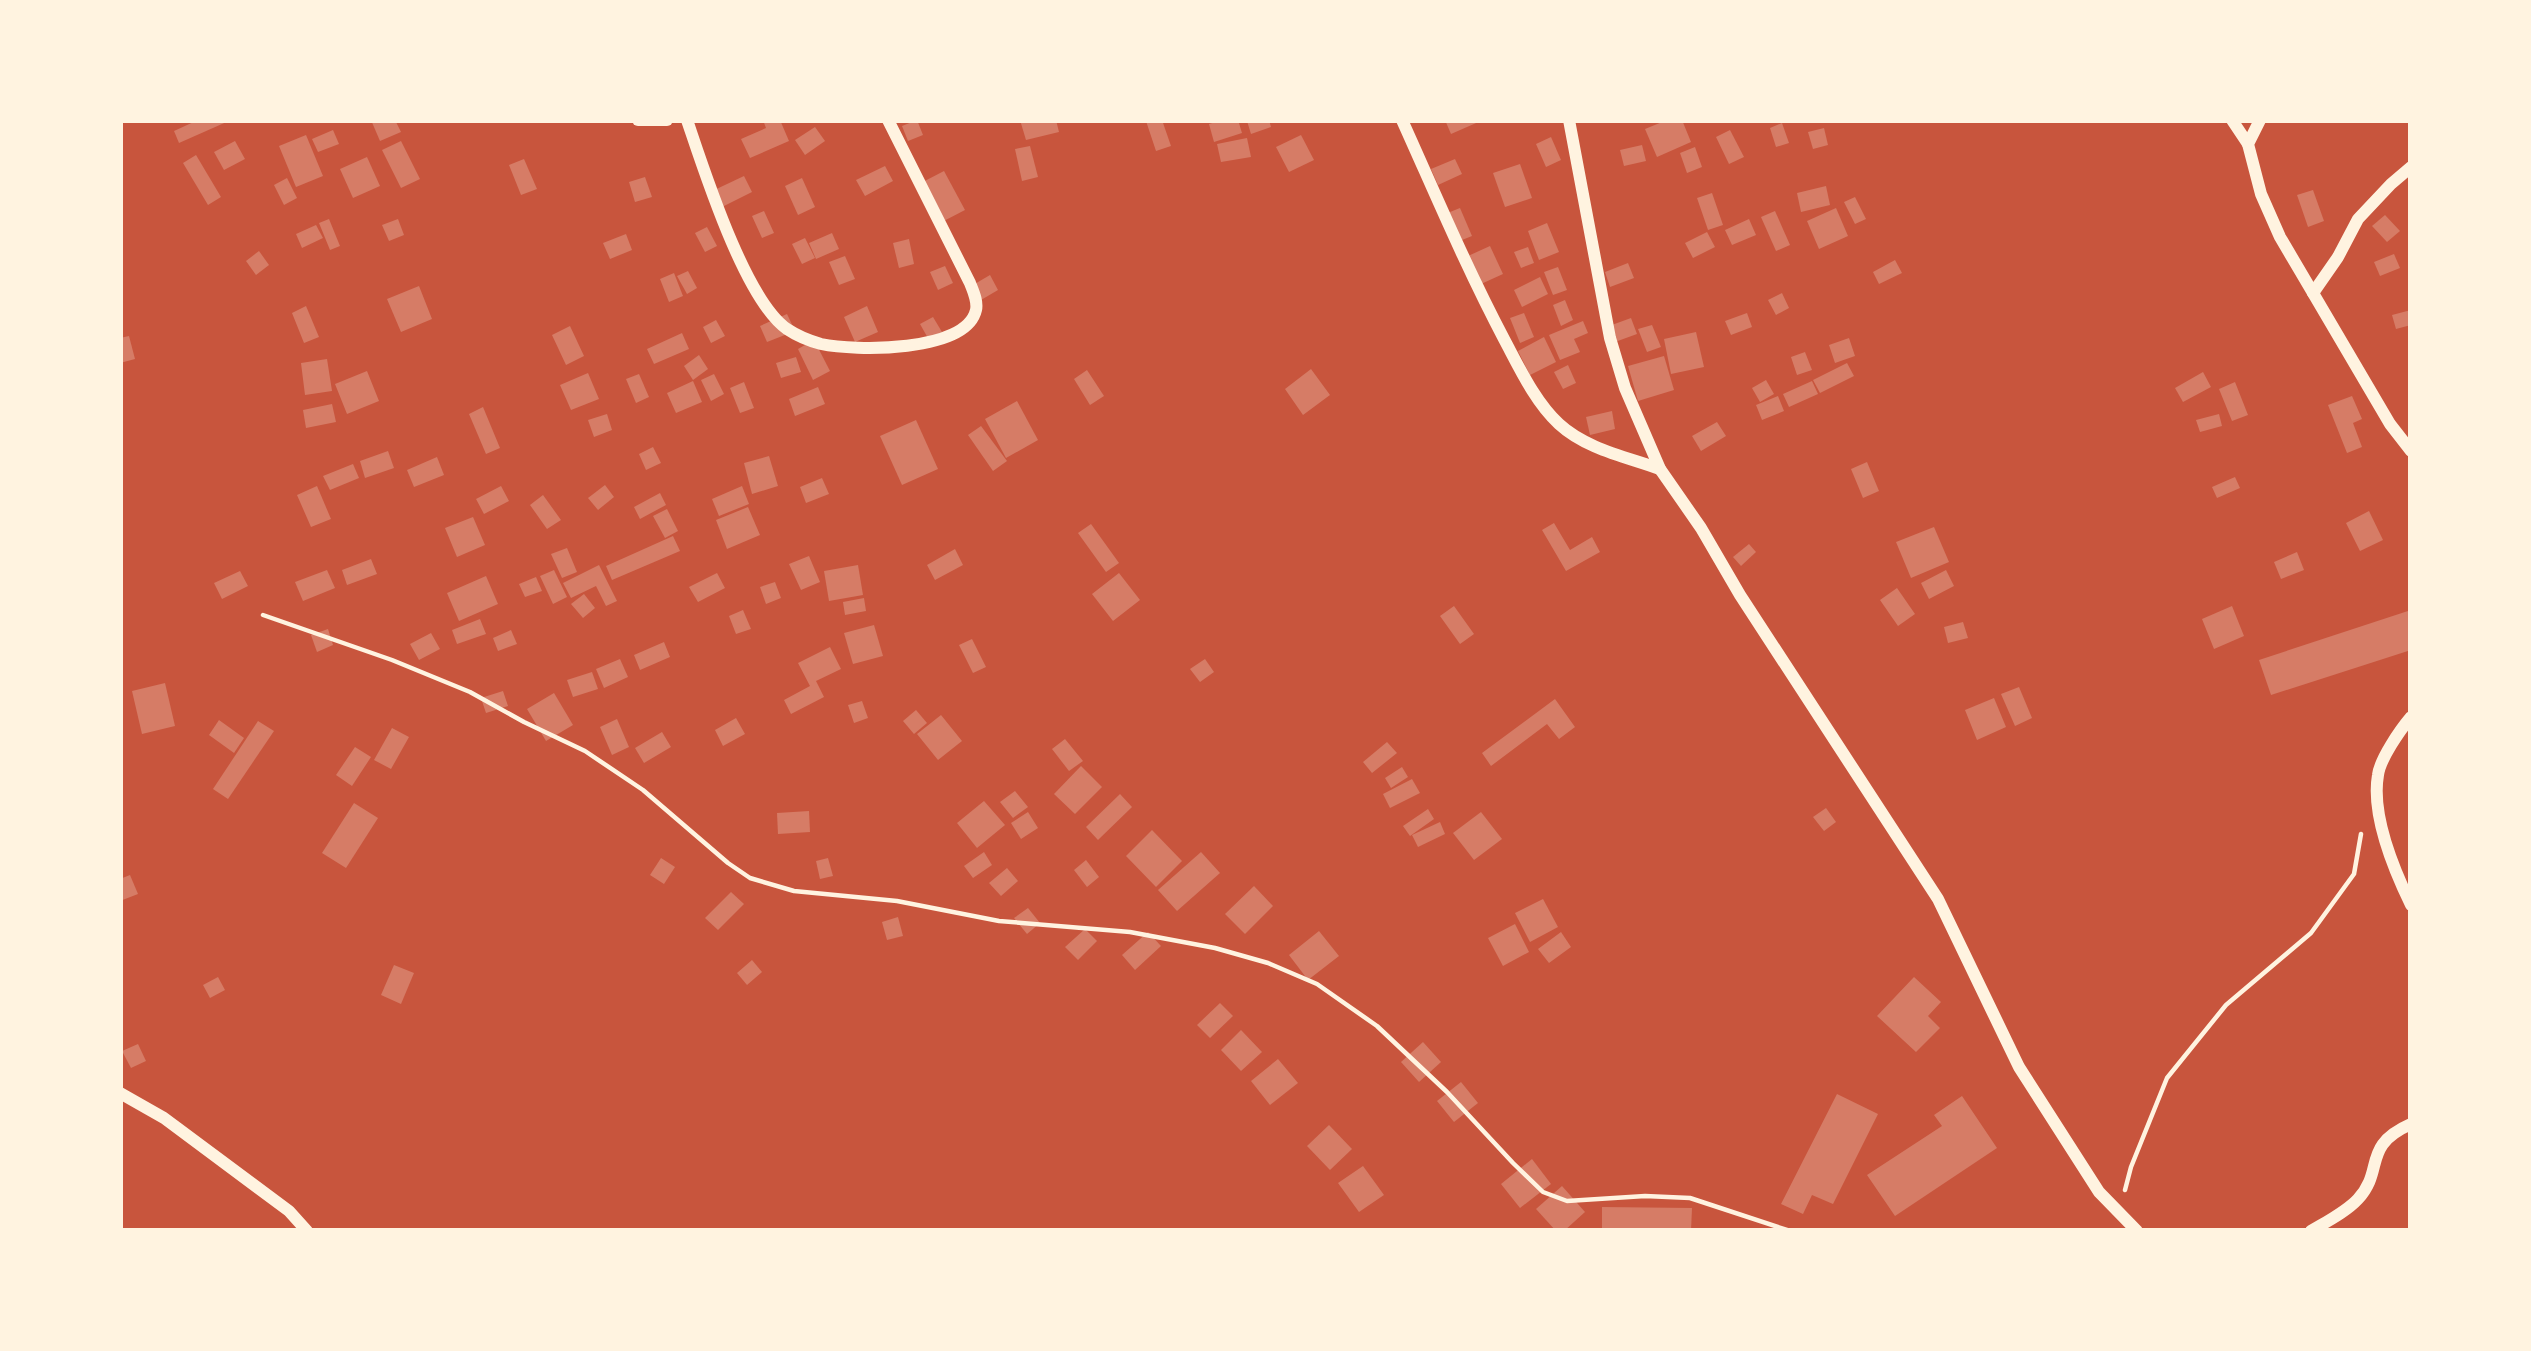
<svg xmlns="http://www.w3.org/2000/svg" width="2531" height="1351" font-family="'IBM Plex Sans',sans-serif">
<rect width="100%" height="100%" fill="#c8553d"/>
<g fill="#d67c66">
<polygon points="198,120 231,120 179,143 174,131"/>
<polygon points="371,120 395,120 401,132 380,141"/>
<polygon points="763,120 780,120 789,141 750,158 741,139 766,128"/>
<polygon points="917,120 923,135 908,141 902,126"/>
<polygon points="1020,120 1056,120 1059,132 1026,140"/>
<polygon points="1162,120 1171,146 1156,151 1146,121"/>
<polygon points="1222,120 1238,120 1242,133 1214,142 1209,124"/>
<polygon points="1269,120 1271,127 1251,134 1247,121"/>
<polygon points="1445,120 1483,120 1451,134"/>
<polygon points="1667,120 1682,120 1691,142 1657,157 1645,129"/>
<polygon points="1782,123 1789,143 1776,147 1770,128"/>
<polygon points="815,127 825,141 805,155 795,140"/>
<polygon points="1824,128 1828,145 1813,149 1808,132"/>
<polygon points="333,130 339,144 318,152 312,139"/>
<polygon points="1730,130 1744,157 1729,164 1716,137"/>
<polygon points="306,135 323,176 296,187 279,146"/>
<polygon points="1301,135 1314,160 1289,172 1276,147"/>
<polygon points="1551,137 1561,160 1546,167 1536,144"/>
<polygon points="1247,138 1251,157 1221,162 1217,144"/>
<polygon points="235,141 245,159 224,170 214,152"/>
<polygon points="401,141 420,179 401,188 382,150"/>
<polygon points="1642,145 1646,161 1624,166 1620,150"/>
<polygon points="1030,146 1038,177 1022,181 1015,149"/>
<polygon points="1695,147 1702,167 1687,173 1680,153"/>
<polygon points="196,155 221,197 208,205 183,163"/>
<polygon points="367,157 380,186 353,198 340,169"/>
<polygon points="524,159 537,189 521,195 509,165"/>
<polygon points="1455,159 1462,174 1438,185 1431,169"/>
<polygon points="1520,164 1532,198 1505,207 1493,173"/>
<polygon points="885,166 893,181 865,196 856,180"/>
<polygon points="944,171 965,210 938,224 917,185"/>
<polygon points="744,176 752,192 716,210 708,193"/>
<polygon points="645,177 652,197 635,202 629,182"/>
<polygon points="287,178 297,198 284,205 274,185"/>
<polygon points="802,178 815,207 798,215 785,186"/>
<polygon points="1826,186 1830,205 1801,212 1797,193"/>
<polygon points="2313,190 2324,221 2308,227 2297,195"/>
<polygon points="1712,193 1723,225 1708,230 1697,198"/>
<polygon points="1855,197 1866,219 1855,224 1844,202"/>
<polygon points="1460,208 1472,236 1457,242 1445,214"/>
<polygon points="1836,208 1848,236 1819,249 1807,221"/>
<polygon points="764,211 774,233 762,238 752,216"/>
<polygon points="1775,211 1790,245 1776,251 1761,217"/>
<polygon points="2385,215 2400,231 2387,242 2372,226"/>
<polygon points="329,219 340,246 330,250 319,223"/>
<polygon points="398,219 404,235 389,241 382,225"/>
<polygon points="1749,219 1756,235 1732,245 1725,230"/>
<polygon points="1547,223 1559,252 1539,260 1528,231"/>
<polygon points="316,225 323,238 302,248 296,234"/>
<polygon points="707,227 717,246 705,252 695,233"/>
<polygon points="1707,232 1715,247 1693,258 1685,243"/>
<polygon points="832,233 839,249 816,259 809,243"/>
<polygon points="626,234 632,250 610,259 603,243"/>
<polygon points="805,238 815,258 802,264 792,244"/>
<polygon points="909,239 914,264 899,268 893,243"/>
<polygon points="1490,246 1503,274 1481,284 1468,256"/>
<polygon points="1528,247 1534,263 1521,268 1514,252"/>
<polygon points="259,251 269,265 256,275 246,261"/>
<polygon points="2394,254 2400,268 2380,276 2374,262"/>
<polygon points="845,256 855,279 839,285 829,262"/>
<polygon points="1895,260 1902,273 1879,284 1873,272"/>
<polygon points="1628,263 1634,278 1610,287 1605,272"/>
<polygon points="945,266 953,283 938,290 930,272"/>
<polygon points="1558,267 1567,290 1553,295 1544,272"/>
<polygon points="688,271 697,288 687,294 677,276"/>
<polygon points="674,273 683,296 669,302 660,279"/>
<polygon points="990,275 998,290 981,300 973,285"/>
<polygon points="1540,277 1548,294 1522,307 1514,290"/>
<polygon points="419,286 432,319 401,332 387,299"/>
<polygon points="1782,293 1789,308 1776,315 1768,300"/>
<polygon points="1565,300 1573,320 1561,326 1553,305"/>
<polygon points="306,306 319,337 304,343 292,313"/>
<polygon points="867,306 878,332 855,342 844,317"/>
<polygon points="2411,310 2411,325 2396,329 2392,315"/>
<polygon points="1524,313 1534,337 1520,343 1510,318"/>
<polygon points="1747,313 1752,327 1731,335 1725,321"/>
<polygon points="787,314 795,331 767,342 760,326"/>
<polygon points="933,317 942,332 929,340 920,324"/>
<polygon points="1631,318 1637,334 1615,342 1609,326"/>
<polygon points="716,320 725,336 711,343 703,327"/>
<polygon points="1583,321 1588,333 1574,339 1580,352 1560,360 1549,335"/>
<polygon points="1652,325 1661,347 1647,352 1638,329"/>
<polygon points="570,326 584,356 566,365 552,335"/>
<polygon points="1696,332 1704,367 1671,374 1664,339"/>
<polygon points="682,333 689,349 654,364 647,349"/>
<polygon points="129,336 135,359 120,363 120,338"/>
<polygon points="1544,337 1556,362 1530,375 1518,351"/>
<polygon points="1849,338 1855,356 1835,363 1829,345"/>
<polygon points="814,340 830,371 813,380 798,349"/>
<polygon points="1805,352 1812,370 1797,375 1791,357"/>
<polygon points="699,355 708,369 693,380 684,366"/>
<polygon points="1664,356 1674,390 1638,401 1628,366"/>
<polygon points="796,357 801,372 781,378 776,363"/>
<polygon points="327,359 332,391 305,395 301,363"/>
<polygon points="1847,363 1854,376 1820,393 1813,380"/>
<polygon points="1568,365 1576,383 1563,389 1554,372"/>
<polygon points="1311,369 1330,395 1303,415 1285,389"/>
<polygon points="1087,370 1104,396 1090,405 1074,379"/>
<polygon points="367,371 379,401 347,414 335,384"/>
<polygon points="2203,372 2211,387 2183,402 2175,388"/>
<polygon points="588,373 599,399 571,410 560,385"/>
<polygon points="639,374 649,397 636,403 626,379"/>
<polygon points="714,374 724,394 711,401 701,380"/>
<polygon points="1766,380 1774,394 1760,402 1752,388"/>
<polygon points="693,381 702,402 676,413 667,393"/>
<polygon points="1812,381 1818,394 1789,407 1783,394"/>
<polygon points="744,382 754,408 740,413 730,388"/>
<polygon points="2235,382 2248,415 2232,421 2219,389"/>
<polygon points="818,387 825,404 795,416 789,399"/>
<polygon points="1778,396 1784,411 1762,420 1756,405"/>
<polygon points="2352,396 2362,419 2353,423 2362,447 2347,453 2328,405"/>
<polygon points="1017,401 1038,440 1006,458 985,419"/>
<polygon points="332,404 336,422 306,428 303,410"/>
<polygon points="483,407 500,448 486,454 469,414"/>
<polygon points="1612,411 1615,429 1590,435 1586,417"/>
<polygon points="607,414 612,430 594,437 588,420"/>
<polygon points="2219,414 2222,426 2200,432 2196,420"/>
<polygon points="916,420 938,469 902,485 880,436"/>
<polygon points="1717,422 1726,436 1701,451 1692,436"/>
<polygon points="981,426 1007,461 993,471 968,435"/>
<polygon points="653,447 661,463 646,470 639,454"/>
<polygon points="388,451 394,468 365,478 360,461"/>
<polygon points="769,456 778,486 752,494 744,463"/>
<polygon points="437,457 444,475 414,487 407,470"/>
<polygon points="1867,462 1879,491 1863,498 1851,469"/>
<polygon points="353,464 359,478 330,490 323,476"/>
<polygon points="2235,477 2240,488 2217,498 2212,487"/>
<polygon points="822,478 829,494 806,503 800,487"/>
<polygon points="605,485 614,497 598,510 588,498"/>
<polygon points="317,486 331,519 311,527 297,495"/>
<polygon points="501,486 509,501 484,514 476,499"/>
<polygon points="742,486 749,504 719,516 712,499"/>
<polygon points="660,493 666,505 640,519 634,507"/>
<polygon points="543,495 561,520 547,529 530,505"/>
<polygon points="748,507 760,535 727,549 716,520"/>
<polygon points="667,509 678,531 665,538 653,516"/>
<polygon points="2369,511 2383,540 2360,551 2346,523"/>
<polygon points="473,517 485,545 457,557 445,528"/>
<polygon points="1554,523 1570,550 1592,537 1600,552 1566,571 1542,530"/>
<polygon points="1091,524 1119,563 1106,572 1078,533"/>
<polygon points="1934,527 1949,562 1911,578 1896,542"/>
<polygon points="673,536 680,551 612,580 606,566"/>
<polygon points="1749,544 1756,552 1741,566 1733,557"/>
<polygon points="567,548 577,572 562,578 551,554"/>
<polygon points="955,549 963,565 935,580 927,565"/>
<polygon points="2297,552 2304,570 2281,579 2274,562"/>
<polygon points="809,556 820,582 801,590 789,564"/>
<polygon points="371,559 377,574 347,585 342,570"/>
<polygon points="599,565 617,601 606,606 596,586 571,598 563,583"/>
<polygon points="858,565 863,595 829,601 824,571"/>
<polygon points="327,570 335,588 303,601 295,582"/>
<polygon points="554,570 567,597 553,604 540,576"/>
<polygon points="1946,570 1954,586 1929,599 1921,583"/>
<polygon points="240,571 248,586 222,599 214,583"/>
<polygon points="717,573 725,588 698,602 689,587"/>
<polygon points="1119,573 1140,600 1113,621 1092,594"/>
<polygon points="486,576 498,604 459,621 447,593"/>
<polygon points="536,577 542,591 525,597 519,584"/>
<polygon points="775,582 781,598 766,604 760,587"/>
<polygon points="1897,588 1915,614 1898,626 1880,600"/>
<polygon points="584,594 595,608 583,618 571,604"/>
<polygon points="864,598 866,611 845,615 843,602"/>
<polygon points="1454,606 1474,634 1460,644 1440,616"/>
<polygon points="2232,606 2244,636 2214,649 2202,619"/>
<polygon points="743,610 751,629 736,634 729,616"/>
<polygon points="2411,610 2411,650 2271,695 2259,660"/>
<polygon points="480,619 486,634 457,644 452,630"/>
<polygon points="1963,622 1968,638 1948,643 1944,627"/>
<polygon points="874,625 883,656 853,664 844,633"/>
<polygon points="328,629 333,645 317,652 311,635"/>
<polygon points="511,630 517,644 498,651 493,638"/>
<polygon points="431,633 440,649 419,660 410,644"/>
<polygon points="972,639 986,667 973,673 959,645"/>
<polygon points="664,642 670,657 640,670 634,655"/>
<polygon points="830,647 841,669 816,681 824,697 791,714 784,700 810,686 798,663"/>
<polygon points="620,659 628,677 604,688 596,669"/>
<polygon points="1205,659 1214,672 1200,682 1190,669"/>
<polygon points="592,672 598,689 573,697 567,680"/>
<polygon points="165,683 175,726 142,734 132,691"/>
<polygon points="2019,687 2032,718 2015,726 2001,694"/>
<polygon points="503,691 508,706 486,713 481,698"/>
<polygon points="554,693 573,725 546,741 527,709"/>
<polygon points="1994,698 2006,727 1977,740 1965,710"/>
<polygon points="1555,699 1575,727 1559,739 1547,724 1491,766 1482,753"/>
<polygon points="862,701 868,718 854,723 848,705"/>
<polygon points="916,710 927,723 914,734 903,721"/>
<polygon points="941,715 962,741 938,760 917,734"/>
<polygon points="736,718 745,734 723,746 715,730"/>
<polygon points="617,719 629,747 612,755 600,727"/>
<polygon points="219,720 244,738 234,753 209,735"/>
<polygon points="258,721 274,731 228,799 213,789"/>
<polygon points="392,728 409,737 391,769 374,760"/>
<polygon points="662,732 671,747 644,763 635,748"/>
<polygon points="1065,739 1083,761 1069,771 1052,749"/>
<polygon points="1387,742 1397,753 1372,773 1363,762"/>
<polygon points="355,747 371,757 352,786 336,775"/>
<polygon points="1081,766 1102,787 1075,814 1054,794"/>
<polygon points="1402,767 1408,777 1391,788 1385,778"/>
<polygon points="1412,779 1420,793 1390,808 1383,794"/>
<polygon points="1015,791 1028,807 1013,818 1000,802"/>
<polygon points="1120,794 1132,807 1098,840 1086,827"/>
<polygon points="984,801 1005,825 977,848 957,823"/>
<polygon points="354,803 378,818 346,868 322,853"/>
<polygon points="1826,808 1836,822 1824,831 1813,817"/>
<polygon points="1428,809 1434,819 1410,836 1403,826"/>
<polygon points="809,811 810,832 778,834 777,813"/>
<polygon points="1028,812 1038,828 1021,839 1011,823"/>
<polygon points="1481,812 1502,839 1474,860 1453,833"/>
<polygon points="1440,822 1445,834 1418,847 1412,835"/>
<polygon points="1152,830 1182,861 1156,887 1126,856"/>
<polygon points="984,852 992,865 973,878 964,866"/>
<polygon points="1201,852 1220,873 1177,911 1158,890"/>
<polygon points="661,858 675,867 664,884 650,875"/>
<polygon points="828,858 833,876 820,879 816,861"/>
<polygon points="1086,860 1099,877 1087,887 1074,870"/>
<polygon points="1007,868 1018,881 1001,896 989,883"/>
<polygon points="130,875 138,894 120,901 120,879"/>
<polygon points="1254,886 1273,906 1245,934 1225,914"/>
<polygon points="731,892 744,904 718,930 705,918"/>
<polygon points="1543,899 1558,927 1530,942 1515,913"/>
<polygon points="1028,908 1040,923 1027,934 1014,918"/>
<polygon points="898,917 903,936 887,940 882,922"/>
<polygon points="1515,924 1529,952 1503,966 1488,938"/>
<polygon points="1085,929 1097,941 1078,960 1065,947"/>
<polygon points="1319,931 1339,956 1308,980 1289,955"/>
<polygon points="1148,932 1161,946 1135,970 1122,955"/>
<polygon points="1561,932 1571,947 1549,963 1538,949"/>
<polygon points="752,960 762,972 747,985 737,973"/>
<polygon points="394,965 414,973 401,1004 381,995"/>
<polygon points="218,977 225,990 210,998 203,985"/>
<polygon points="1914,977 1941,1002 1928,1016 1940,1028 1916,1052 1877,1016"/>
<polygon points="1220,1003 1233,1016 1210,1038 1197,1025"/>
<polygon points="1241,1030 1262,1052 1241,1071 1221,1050"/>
<polygon points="1423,1042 1441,1062 1419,1082 1401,1062"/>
<polygon points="138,1044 146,1061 131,1068 122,1051"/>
<polygon points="1278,1059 1298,1083 1270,1105 1251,1081"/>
<polygon points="1461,1082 1478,1103 1454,1122 1437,1101"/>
<polygon points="1837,1094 1878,1114 1833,1204 1812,1195 1803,1214 1781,1204"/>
<polygon points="1962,1096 1997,1148 1895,1216 1867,1175 1942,1126 1934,1115"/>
<polygon points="1329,1125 1352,1149 1330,1170 1307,1146"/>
<polygon points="1532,1159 1551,1184 1520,1208 1501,1184"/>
<polygon points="1363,1166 1384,1195 1359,1212 1338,1183"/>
<polygon points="1562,1186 1585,1212 1564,1231 1556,1231 1536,1209"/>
<polygon points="1602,1207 1692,1208 1691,1231 1602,1231"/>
</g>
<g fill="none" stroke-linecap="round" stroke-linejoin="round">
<g stroke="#fff3e0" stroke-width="4.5">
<polyline points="263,615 392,660 470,692 524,722 585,751 643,790 728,863 750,878 794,891 897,901 999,921 1130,932 1215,948 1268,963 1317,984 1377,1026 1447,1092 1513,1163 1543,1192 1567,1201 1645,1196 1690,1198 1790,1231"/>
<polyline points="2125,1190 2131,1167 2167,1078 2226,1005 2311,933 2354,874 2361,834"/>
</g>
<g stroke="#fff3e0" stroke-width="12">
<polyline points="638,120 667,120"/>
<path d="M 687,120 C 704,170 745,300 787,329 C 796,335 810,341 821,344 C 854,351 966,353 976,310 C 978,301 973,291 970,283 L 888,120"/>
<path d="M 1402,120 C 1435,193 1466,267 1504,339 C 1519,367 1535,402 1559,424 C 1586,449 1627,457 1660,469"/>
<polyline points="1569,120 1610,338 1625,388 1660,469 1701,528 1740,595 1938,899 2019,1067 2099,1192 2137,1231"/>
<polyline points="2232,120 2248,144"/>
<polyline points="2260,120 2248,144 2261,194 2280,237 2313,293"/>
<polyline points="2411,167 2391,184 2358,219 2338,257 2313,293 2390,424 2411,451"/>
<path d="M 2411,717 C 2400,730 2380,759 2378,775 C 2371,815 2394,870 2411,905"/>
<polyline points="120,1093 164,1118 289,1211 307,1231"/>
<path d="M 2311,1231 C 2326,1222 2346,1212 2358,1199 C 2385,1170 2361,1146 2411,1124"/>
</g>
</g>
<rect width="2531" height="1351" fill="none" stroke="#fff3e0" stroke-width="246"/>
</svg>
